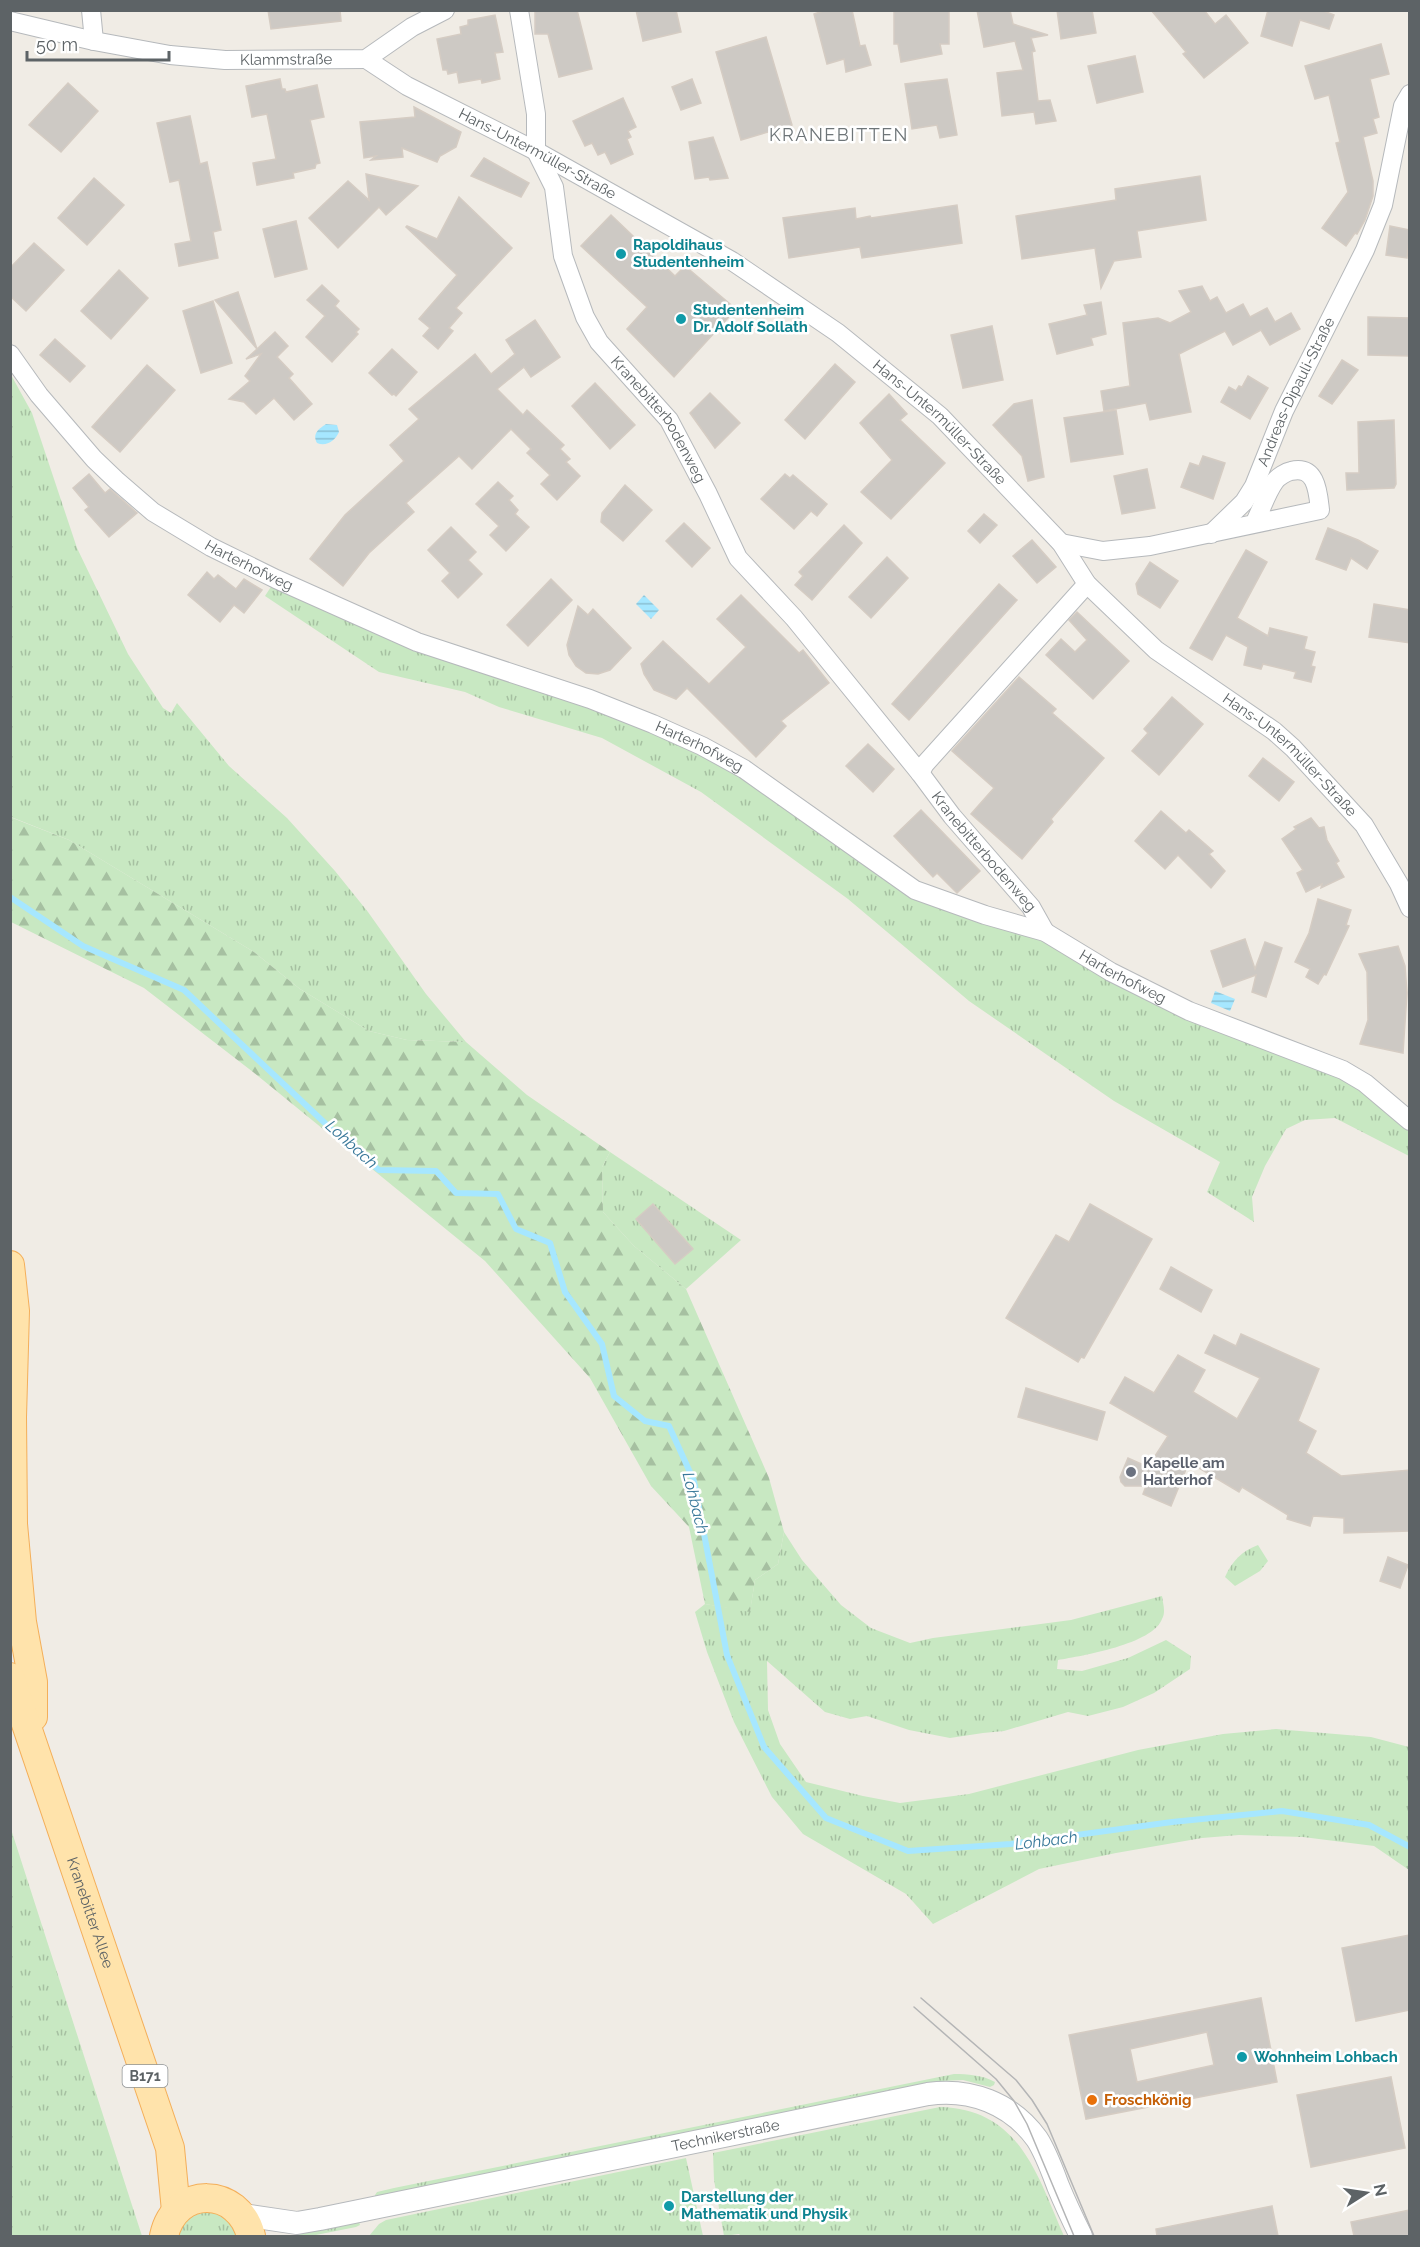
<svg xmlns="http://www.w3.org/2000/svg" width="1420" height="2247" font-family="Raleway,sans-serif">
<defs>
<pattern id="grass-tufts" width="24" height="20" patternUnits="userSpaceOnUse" patternTransform="scale(1.5)"><rect width="24" height="20" fill="#c8e8c2"/><path d="M3 7l-1-3M5 7V3M7 7l1-3M15 17l-1-3M17 17v-4M19 17l1-3" fill="none" stroke="#a6c0a1"/></pattern>
<pattern id="forest-firs" width="22" height="20" patternUnits="userSpaceOnUse" patternTransform="scale(1.5)"><rect width="22" height="20" fill="#c8e8c2"/><path d="M5 1l3.5 6h-7zM16 11l3.5 6h-7z" fill="#a6c0a1"/></pattern>
<pattern id="water-rules" width="6" height="5" patternUnits="userSpaceOnUse" patternTransform="scale(1.5)"><rect width="6" height="5" fill="#a6e7ff"/><path d="M0 2.5h6" fill="none" stroke="#8abfd2"/></pattern>
</defs>
<rect width="100%" height="100%" fill="#f0ece5"/>
<g fill="url(#grass-tufts)">
<polygon points="10,373 32,413 77,548 128,654 163,708 171,713 177,703 229,766 287,818 335,871 368,912 426,994 466,1042 407,1040 369,1031 300,989 254,952 69,840 11,817"/>
<polygon points="276,579 702,746 915,890 1045,932 1111,972 1343,1070 1409,1121 1409,1156 1335,1118 1305,1120 1286,1129 1265,1166 1252,1197 1254,1222 1207,1192 1220,1162 1114,1101 969,1001 848,899 701,792 602,738 499,707 465,692 379,672 265,596"/>
<polygon points="610,1152 741,1240 686,1289 634,1246 603,1212 602,1167"/>
<path d="M 784,1532 L 802,1560 L 841,1605 L 871,1628 L 910,1643 L 933,1638 L 1071,1620 L 1162,1596 C 1163,1604 1166,1612 1162,1619 C 1153,1644 1082,1656 1058,1660 L 1057,1669 L 1082,1671 L 1128,1658 L 1166,1640 L 1191,1656 L 1190,1669 L 1154,1693 L 1123,1707 L 1088,1716 L 1068,1712 L 1004,1731 L 983,1733 L 950,1738 L 909,1730 L 867,1716 L 850,1719 L 825,1712 L 767,1661 L 768,1710 L 780,1744 L 806,1782 L 863,1796 L 900,1803 L 969,1794 L 1138,1750 L 1223,1734 L 1276,1729 L 1371,1737 L 1409,1747 L 1409,1870 L 1374,1846 L 1303,1837 L 1239,1835 L 1202,1838 L 1116,1853 L 1039,1869 L 933,1924 L 906,1894 L 803,1834 L 772,1797 L 734,1722 L 707,1652 L 695,1612 L 705,1604 L 750,1611 L 755,1580 L 778,1564 Z"/>
<path d="M 1258,1545 L 1268,1561 L 1260,1571 L 1235,1586 L 1225,1577 C 1232,1561 1242,1551 1258,1545 Z"/>
<polygon points="10,1826 130,2199 142,2236 11,2236"/>
<path d="M 954,2074 C 967,2074 983,2075 995,2082 L 994,2085 L 990,2087 L 963,2080 L 942,2081 L 375,2197 L 375,2195 L 377,2192 L 394,2188 Z"/>
<path d="M 940,2107 C 1020,2109 1037,2175 1064,2236 L 741,2236 L 739,2234 L 724,2236 L 714,2180 L 713,2153 Z"/>
<polygon points="686,2158 703,2236 369,2236 379,2224 386,2220"/>
<path d="M 213,2211 L 231,2221 L 238,2236 L 177,2236 C 182,2217 195,2214 213,2211 Z"/>
<polygon points="359,2222 360,2225 356,2227 311,2236 291,2236"/>
</g>
<polygon fill="url(#forest-firs)" points="10,817 69,840 254,952 300,989 369,1031 407,1040 466,1042 527,1095 610,1152 602,1167 603,1212 634,1246 686,1289 769,1478 784,1532 778,1564 755,1580 750,1612 705,1604 689,1527 651,1486 590,1378 485,1261 253,1072 144,988 11,922"/>
<g fill="url(#water-rules)">
<path d="M 326,424 L 337,425 L 339,432 C 335,441 326,447 317,443 C 312,433 319,429 326,424 Z"/>
<polygon points="644,595 659,610 651,619 636,604"/>
<polygon points="1215,991 1235,999 1230,1011 1211,1003"/>
</g>
<g fill="none" stroke-linecap="round" stroke-linejoin="round">
<polyline stroke="#a6e7ff" stroke-width="6" points="10,897 83,946 184,990 328,1126 379,1170 436,1171 456,1193 498,1194 516,1229 550,1243 565,1292 602,1344 614,1396 645,1421 669,1426 694,1481 727,1655 764,1747 826,1818 908,1851 1011,1844 1172,1822 1282,1811 1369,1825 1410,1847"/>
</g>
<g fill="#cdc9c4" stroke="#d5ccc3" stroke-width="1.5" fill-rule="evenodd">
<polygon points="268,10 340,10 341,21 271,29"/>
<polygon points="535,10 577,10 592,69 559,77 548,34 535,34"/>
<polygon points="636,10 676,10 681,32 643,41"/>
<polygon points="826,10 852,10 860,46 865,45 871,65 846,72 844,59 827,64 814,14"/>
<polygon points="894,10 949,10 949,44 940,44 942,54 901,62 898,44 894,44"/>
<polygon points="977,10 1010,10 1013,24 1048,35 1031,38 1035,51 1032,52 1038,101 1050,100 1056,121 1036,124 1034,112 1002,116 997,73 1023,70 1015,41 984,47"/>
<polygon points="1057,10 1092,10 1096,33 1061,39"/>
<polygon points="1151,10 1204,10 1215,24 1226,15 1248,43 1204,78 1183,54 1186,52"/>
<polygon points="1268,10 1321,10 1334,15 1329,29 1300,20 1292,46 1261,36"/>
<polygon points="495,15 503,52 495,53 500,79 482,83 481,79 459,83 457,72 448,74 447,70 443,70 437,39 461,34 460,27 468,25 468,20"/>
<polygon points="766,37 792,125 741,140 716,52"/>
<polygon points="1381,44 1389,74 1370,79 1379,117 1373,119 1377,133 1363,137 1373,181 1373,196 1365,220 1357,234 1355,233 1346,246 1322,228 1348,192 1336,143 1340,142 1329,95 1315,99 1305,66"/>
<polygon points="1135,56 1143,92 1097,103 1088,66"/>
<polygon points="280,79 282,89 285,89 286,92 317,85 324,117 310,120 320,163 316,164 315,168 293,173 294,178 257,185 253,163 276,159 267,114 252,117 246,86"/>
<polygon points="692,79 701,103 681,110 672,87"/>
<polygon points="947,79 957,135 940,138 937,125 912,129 905,84"/>
<polygon points="68,83 98,111 61,152 29,125"/>
<polygon points="623,98 636,127 628,131 631,137 627,139 633,154 611,164 605,152 598,155 592,143 585,146 573,121"/>
<polygon points="414,107 461,132 456,147 440,156 437,162 402,148 403,157 371,160 376,156 364,158 360,122 415,117"/>
<polygon points="190,116 200,164 207,162 221,230 213,232 218,258 179,266 175,244 191,241 179,180 170,182 157,123"/>
<polygon points="713,137 728,178 710,180 709,177 695,179 689,142"/>
<polygon points="484,158 529,183 521,197 471,176"/>
<polygon points="366,174 418,186 386,215 379,207 338,248 309,218 348,181 369,200"/>
<polygon points="1200,176 1206,220 1137,231 1141,257 1114,261 1101,288 1095,248 1022,259 1016,216 1116,200 1115,189"/>
<polygon points="94,178 124,205 87,245 58,218"/>
<polygon points="459,197 512,248 456,308 462,313 449,328 453,331 438,349 423,336 430,328 419,319 457,275 406,227 407,226 437,239"/>
<polygon points="957,205 962,243 862,258 860,247 789,258 783,218 855,208 856,219 870,216 871,218"/>
<polygon points="611,215 675,276 685,266 736,309 674,377 627,329 647,307 581,246"/>
<polygon points="296,221 307,269 275,277 263,229"/>
<polygon points="1390,226 1410,230 1407,258 1386,255"/>
<polygon points="34,243 64,270 26,311 10,296 10,268"/>
<polygon points="119,270 148,298 111,339 81,311"/>
<polygon points="322,285 339,301 335,306 359,329 356,332 358,334 332,362 306,337 325,316 307,300"/>
<polygon points="1202,286 1210,301 1217,297 1226,313 1243,304 1250,317 1267,308 1275,322 1291,313 1300,329 1270,345 1261,330 1233,345 1225,331 1179,354 1191,412 1150,420 1146,403 1104,411 1101,391 1130,386 1123,323 1158,318 1170,323 1191,312 1179,291"/>
<polygon points="238,292 257,349 275,332 288,346 277,357 293,374 289,378 312,404 294,420 274,398 256,414 244,402 229,399 250,381 245,376 261,354 246,359 257,349 215,300"/>
<polygon points="213,301 232,363 201,373 183,311"/>
<polygon points="1101,302 1106,334 1091,338 1093,345 1057,354 1049,324 1087,315 1084,305"/>
<polygon points="1368,317 1410,318 1410,356 1368,355"/>
<polygon points="535,320 560,357 531,377 524,367 497,389 523,415 527,410 564,445 560,449 570,459 566,462 580,476 557,500 541,484 550,475 527,453 531,449 511,429 472,469 459,456 406,503 414,512 369,553 343,586 310,559 345,515 404,461 390,445 419,419 409,409 475,354 491,374 515,354 506,340"/>
<polygon points="992,326 1003,380 963,388 951,335"/>
<polygon points="55,339 85,366 70,382 40,355"/>
<polygon points="392,349 417,372 396,396 394,394 392,395 369,373"/>
<polygon points="1342,360 1358,370 1332,404 1319,396"/>
<polygon points="835,364 855,382 805,439 785,420"/>
<polygon points="147,365 175,390 120,452 92,427"/>
<polygon points="1248,376 1268,388 1250,419 1221,402 1229,387 1236,391 1239,386 1242,387"/>
<polygon points="595,383 635,425 610,449 572,406"/>
<polygon points="710,393 740,423 715,448 690,413"/>
<polygon points="889,394 907,414 900,420 945,463 891,519 861,492 892,460 860,423"/>
<polygon points="1032,400 1044,477 1028,481 1022,456 993,425 1014,404"/>
<polygon points="1116,410 1123,454 1071,462 1064,418"/>
<polygon points="1394,420 1396,484 1394,488 1347,490 1346,473 1359,473 1358,422"/>
<polygon points="1203,456 1225,463 1213,499 1181,487 1190,463 1199,466"/>
<polygon points="1147,469 1155,508 1122,514 1114,476"/>
<polygon points="89,474 105,493 110,489 137,513 109,537 85,510 89,507 73,488"/>
<polygon points="785,474 790,478 793,475 827,504 817,516 811,511 794,529 761,499"/>
<polygon points="498,482 513,496 509,500 518,510 515,514 529,527 506,551 490,535 499,526 476,504"/>
<polygon points="625,485 652,510 623,541 601,522 602,513"/>
<polygon points="984,514 997,525 980,543 968,531"/>
<polygon points="684,523 710,548 692,567 666,541"/>
<polygon points="844,525 862,543 812,600 795,585 803,576 799,572"/>
<polygon points="451,527 476,552 468,560 482,574 458,598 442,581 450,573 428,550"/>
<polygon points="1328,528 1358,540 1378,551 1367,569 1351,558 1346,570 1316,559"/>
<polygon points="1032,540 1056,567 1037,583 1013,556"/>
<polygon points="1246,550 1267,562 1237,618 1268,636 1270,628 1307,637 1304,649 1315,652 1311,666 1315,667 1311,682 1294,678 1296,672 1263,664 1261,669 1244,665 1248,647 1226,635 1212,660 1190,648"/>
<polygon points="887,557 908,578 871,618 849,597"/>
<polygon points="1150,562 1178,581 1160,608 1138,594 1136,584"/>
<polygon points="207,572 214,579 218,575 236,589 244,579 262,590 244,613 234,605 220,622 188,595"/>
<polygon points="551,579 572,600 528,646 507,625"/>
<polygon points="999,584 1017,600 909,720 892,704"/>
<polygon points="741,595 799,653 803,650 829,683 781,721 786,726 756,757 687,688 676,699 654,690 644,674 641,664 663,641 709,684 746,647 717,619"/>
<polygon points="1374,604 1410,610 1410,643 1369,637"/>
<polygon points="578,606 588,615 593,609 631,648 610,670 598,674 586,673 576,666 569,655 567,645"/>
<polygon points="1077,612 1129,661 1093,699 1046,655 1061,639 1075,652 1087,640 1069,620"/>
<polygon points="1019,677 1056,709 1052,713 1104,758 1051,819 1053,822 1022,859 971,814 994,788 952,751"/>
<polygon points="1172,697 1203,724 1159,775 1132,751 1148,733 1144,729"/>
<polygon points="868,744 894,769 873,792 846,766"/>
<polygon points="1263,758 1294,782 1279,801 1249,776"/>
<polygon points="921,810 980,871 957,893 937,873 933,877 894,836"/>
<polygon points="1161,811 1186,833 1189,830 1213,851 1209,854 1225,871 1211,888 1178,855 1165,869 1135,841"/>
<polygon points="1311,818 1319,828 1324,827 1327,840 1339,861 1336,863 1344,877 1321,888 1322,884 1306,892 1297,873 1303,870 1282,839 1296,829 1294,827"/>
<polygon points="1318,899 1351,910 1346,925 1349,926 1326,975 1324,974 1318,984 1306,977 1310,969 1295,962 1309,933"/>
<polygon points="1245,939 1255,969 1265,942 1282,948 1266,997 1252,992 1256,975 1223,987 1211,951"/>
<polygon points="1398,946 1405,966 1407,993 1403,1053 1360,1044 1368,1020 1367,972 1359,954"/>
<polygon points="653,1204 693,1249 675,1264 636,1219"/>
<polygon points="1090,1204 1152,1239 1084,1358 1081,1357 1078,1362 1006,1318 1056,1235 1069,1242"/>
<polygon points="1171,1267 1212,1290 1201,1312 1160,1289"/>
<polygon points="1241,1334 1319,1369 1298,1421 1316,1431 1306,1453 1341,1476 1410,1470 1410,1531 1344,1533 1344,1518 1313,1516 1310,1526 1287,1519 1288,1515 1242,1487 1239,1492 1189,1462 1171,1506 1143,1494 1146,1486 1125,1486 1121,1482 1120,1477 1128,1458 1148,1467 1168,1436 1110,1403 1125,1377 1154,1393 1178,1355 1205,1370 1193,1392 1237,1419 1260,1378 1205,1353 1214,1335 1236,1346"/>
<polygon points="1026,1388 1105,1412 1097,1440 1018,1417"/>
<polygon points="1388,1557 1408,1565 1400,1588 1380,1581"/>
<polygon points="1410,1935 1410,2010 1356,2021 1342,1948"/>
<path d="M 1261,1998 L 1277,2082 L 1086,2119 L 1069,2035 ZM 1207,2032 L 1214,2065 L 1137,2082 L 1130,2049 Z"/>
<polygon points="1391,2077 1405,2148 1311,2167 1297,2095"/>
<polygon points="1272,2206 1278,2236 1157,2236 1156,2229"/>
<polygon points="1410,2210 1410,2236 1354,2236 1351,2222"/>
</g>
<g fill="none" stroke-linecap="round" stroke-linejoin="round">
<defs>
<g id="minor">
<polyline points="91,10 94,41"/>
<path id="s1" d="M 519,10 L 536,114 L 536,151 L 554,187 L 563,256 L 585,317 L 599,342 L 669,420 L 708,494 L 738,558 L 794,618 L 920,773 L 952,816 L 1031,907 L 1045,932"/>
<path id="s2" d="M 10,21 L 94,41 L 170,55 L 225,60 L 366,59 L 412,27 L 445,10"/>
<path id="s3" d="M 366,59 L 407,86 L 536,151 L 732,261 L 838,333 L 940,416 L 1061,543 L 1087,584 L 1156,650 L 1274,731 L 1293,748 L 1364,825 L 1399,884 L 1410,908"/>
<path id="s4" d="M 10,354 L 39,395 L 94,459 L 116,480 L 153,512 L 211,547 L 276,579 L 417,642 L 590,699 L 653,724 L 702,746 L 744,769 L 915,890 L 985,915 L 1045,932 L 1111,972 L 1189,1011 L 1343,1070 L 1365,1083 L 1410,1121"/>
<path id="s5" d="M 1211,534 L 1244,502 L 1254,486 L 1284,411 L 1365,250 L 1383,205 L 1403,106 L 1410,94"/>
<path d="M 1061,543 L 1103,551 L 1150,546 L 1320,510 C 1318,493 1317,465 1291,471 C 1286,472 1278,477 1275,481 C 1266,493 1261,511 1254,524"/>
<polyline points="920,773 925,764 1087,584"/>
</g>
<g id="tertiary">
<path id="s6" d="M 243,2215 L 297,2223 L 320,2219 L 928,2094 C 970,2088 1011,2103 1037,2139 C 1046,2153 1052,2170 1058,2186 C 1065,2203 1073,2220 1081,2236"/>
</g>
<g id="primary">
<polyline points="10,1265 15,1311 12,1417 13,1524 22,1622 33,1682 33,1717"/>
<path id="s7" d="M 10,1677 L 170,2148 L 176,2211"/>
<path d="M 164,2236 C 175,2185 239,2186 251,2236"/>
</g>
</defs>
<use href="#minor" stroke="#b6b9bc" stroke-width="20"/>
<use href="#tertiary" stroke="#b6b9bc" stroke-width="24"/>
<use href="#primary" stroke="#f4af5a" stroke-width="30"/>
<use href="#minor" stroke="#fff" stroke-width="18"/>
<use href="#tertiary" stroke="#fff" stroke-width="22"/>
<use href="#primary" stroke="#ffe3ab" stroke-width="28"/>
<g stroke="#b4b5b6" stroke-width="1.5">
<polyline points="921,1998 1016,2080 1032,2100 1047,2124 1094,2236"/>
<polyline points="914,2007 996,2079 1014,2101 1027,2124 1074,2236"/>
</g>
</g>
<g fill="#0f9aa8" stroke="#fff" stroke-width="2">
<circle cx="621" cy="254" r="6"/>
<circle cx="681" cy="319" r="6"/>
<circle cx="1242" cy="2057" r="6"/>
<circle cx="669" cy="2206" r="6"/>
</g>
<circle fill="#6b7280" stroke="#fff" stroke-width="2" cx="1131" cy="1472" r="6"/>
<circle fill="#e8710a" stroke="#fff" stroke-width="2" cx="1092" cy="2100" r="6"/>
<g text-anchor="middle" stroke-width="5" stroke-linejoin="round" paint-order="stroke">
<rect fill="#fff" stroke="#8e9294" stroke-width="1.5" x="122.5" y="2065" width="45" height="22" rx="4.5"/>
<g font-size="14" font-weight="bold" fill="#5d6366">
<text x="145" y="2081">B171</text>
</g>
<g font-size="15" fill="#5d6366" stroke="#fff">
<text dy="5" stroke="none"><textPath href="#s2" startOffset="280">Klammstraße</textPath></text>
<text dy="5" stroke="none"><textPath href="#s3" startOffset="196">Hans-Untermüller-Straße</textPath></text>
<text dy="5" stroke="none"><textPath href="#s5" startOffset="168">Andreas-Dipauli-Straße</textPath></text>
<text dy="5" stroke="none"><textPath href="#s1" startOffset="444">Kranebitterbodenweg</textPath></text>
<text dy="5" stroke="none"><textPath href="#s3" startOffset="682">Hans-Untermüller-Straße</textPath></text>
<text dy="5" stroke="none"><textPath href="#s4" startOffset="324">Harterhofweg</textPath></text>
<text dy="5" stroke="none"><textPath href="#s4" startOffset="810">Harterhofweg</textPath></text>
<text dy="5" stroke="none"><textPath href="#s3" startOffset="1168">Hans-Untermüller-Straße</textPath></text>
<text dy="5" stroke="none"><textPath href="#s1" startOffset="988">Kranebitterbodenweg</textPath></text>
<text dy="5" stroke="none"><textPath href="#s4" startOffset="1296">Harterhofweg</textPath></text>
<text dy="5" stroke="none"><textPath href="#s7" startOffset="249">Kranebitter Allee</textPath></text>
<text dy="5" stroke="none"><textPath href="#s6" startOffset="492">Technikerstraße</textPath></text>
</g>
<g font-size="15" font-weight="bold" fill="#0d838f" stroke="#fff" text-anchor="start">
<text x="633" y="250">Rapoldihaus<tspan x="633" dy="17">Studentenheim</tspan></text>
<text x="693" y="315">Studentenheim<tspan x="693" dy="17">Dr. Adolf Sollath</tspan></text>
<text x="1254" y="2062">Wohnheim Lohbach</text>
<text x="681" y="2202">Darstellung der<tspan x="681" dy="17">Mathematik und Physik</tspan></text>
</g>
<g font-size="15" font-weight="bold" fill="#5b616d" stroke="#fff" text-anchor="start">
<text x="1143" y="1468">Kapelle am<tspan x="1143" dy="17">Harterhof</tspan></text>
</g>
<g font-size="15" font-weight="bold" fill="#c56008" stroke="#fff" text-anchor="start">
<text x="1104" y="2105">Froschkönig</text>
</g>
<g font-size="16" font-style="italic" fill="#387899" stroke="#fff">
<text transform="translate(352 1144) rotate(42)" y="6">Lohbach</text>
<text transform="translate(696 1503) rotate(76)" y="6">Lohbach</text>
<text transform="translate(1046 1840) rotate(-7)" y="6">Lohbach</text>
</g>
<g font-size="18" letter-spacing="1.5" fill="#6e7578" stroke="#fff">
<text x="839" y="141">KRANEBITTEN</text>
</g>
</g>
<rect width="1420" height="2247" fill="none" stroke="#5d6366" stroke-width="24"/>
<g transform="translate(1366 2193) rotate(78)" stroke="#ffffff" stroke-width="4.5" paint-order="stroke">
<path d="M0-4.5L10 22L0 15L-10 22Z" fill="#5d6366"/>
<text y="-9" font-size="16" font-weight="bold" text-anchor="middle" fill="#5d6366">N</text>
</g>
<path d="M27 51v9h142v-9" fill="none" stroke="#5d6366" stroke-width="3"/>
<text x="36" y="51" font-size="18" fill="#5d6366" stroke="#ffffff" stroke-width="4.5" paint-order="stroke">50 m</text>
</svg>
